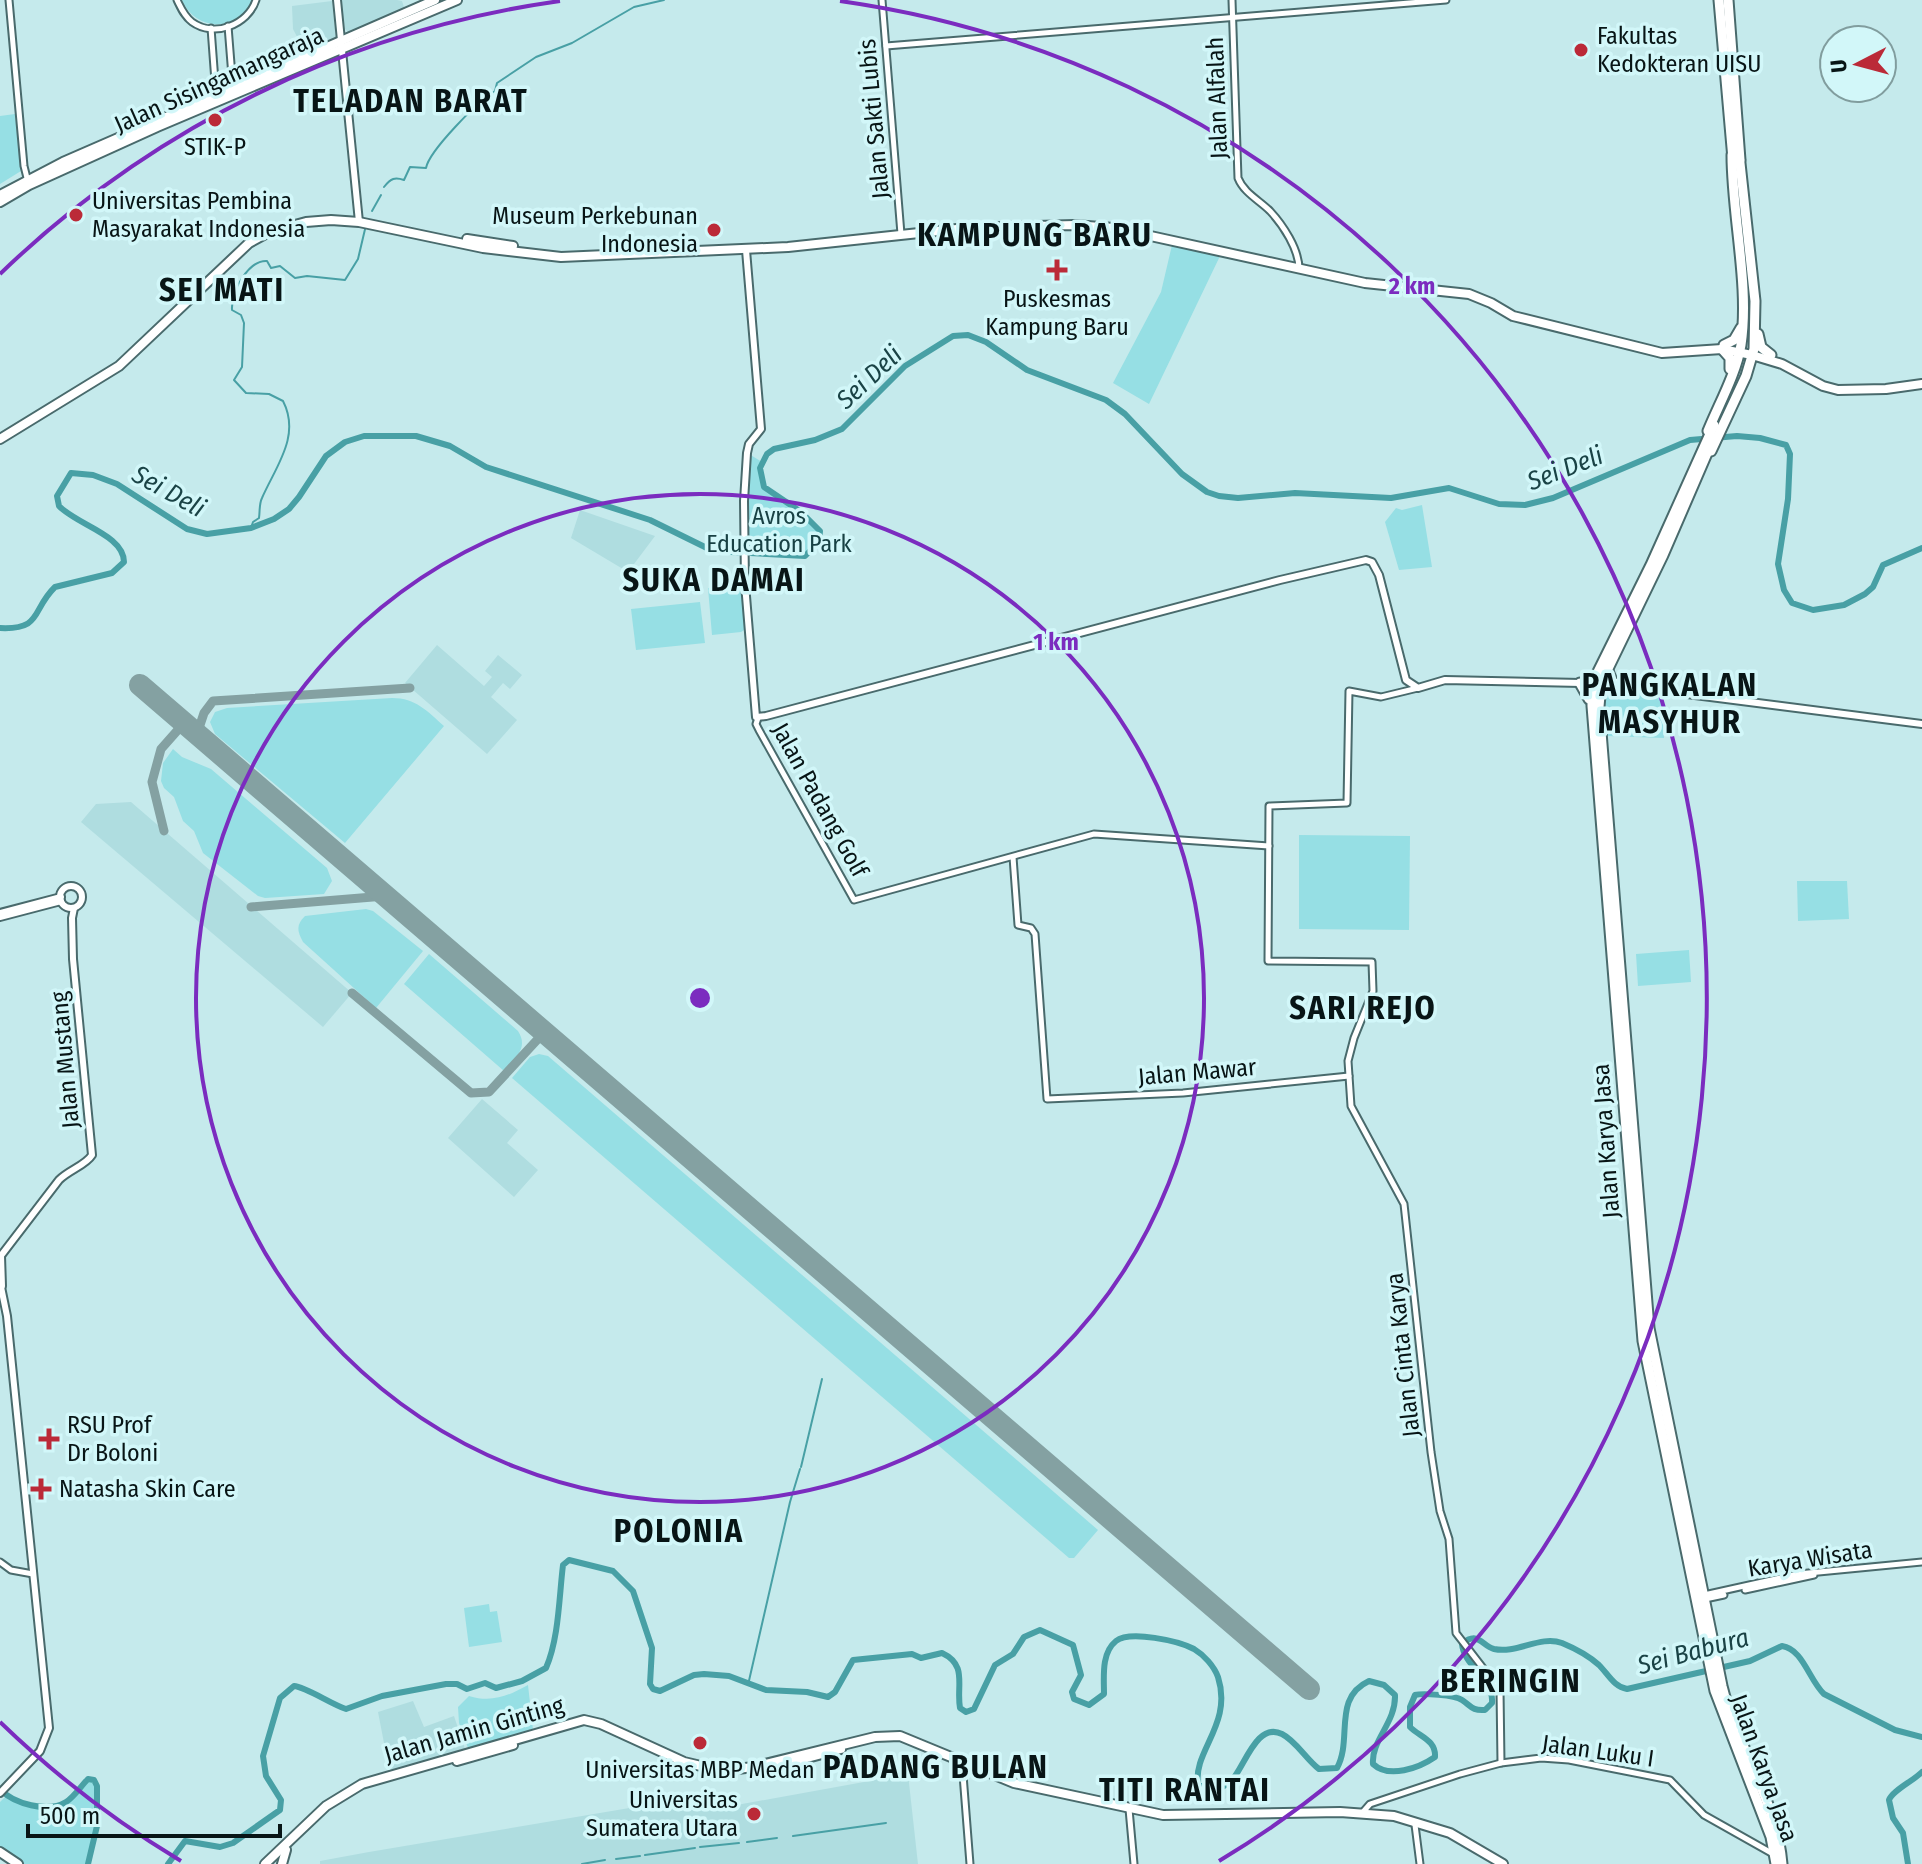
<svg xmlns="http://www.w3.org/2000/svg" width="1922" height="1864" font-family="'Fira Sans Condensed',sans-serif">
<rect width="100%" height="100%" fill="#c5eaec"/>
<g fill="#afdde0">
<polygon points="340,0 397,0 402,1 405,10 349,33 345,29"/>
<polygon points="332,1 336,38 305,52 293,29 292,6"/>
<polygon points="580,510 629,527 655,536 628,572 571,538"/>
<polygon points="437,645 484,686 492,677 485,671 498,655 522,675 510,689 503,683 491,697 517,720 487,754 405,683"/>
<polygon points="131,802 352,993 323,1027 81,822 96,804"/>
<polygon points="482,1099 518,1130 507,1143 538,1170 514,1197 448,1138"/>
<polygon points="413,1701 424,1727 454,1716 465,1749 390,1774 378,1712"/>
<polygon points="908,1774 918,1864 320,1864 320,1861 369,1852 665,1802 717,1797 720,1808"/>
</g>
<g fill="#96dfe4">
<path d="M 182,0 L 252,0 C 240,32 196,33 182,0 Z"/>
<polygon points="15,114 21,171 0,184 0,116"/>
<polygon points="1172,245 1220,256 1149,404 1113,383 1161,292"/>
<path d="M 749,454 L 762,462 C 749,496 804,508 820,531 L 819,542 L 805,556 L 749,553 Z"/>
<polygon points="1422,505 1432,567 1399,570 1385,522 1396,508 1402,510"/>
<polygon points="736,585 744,592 747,628 741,632 712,635 708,588"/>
<polygon points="700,602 705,643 636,650 631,609"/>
<polygon points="1614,688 1662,691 1664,738 1607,736 1605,698"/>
<path d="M 392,698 C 416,698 427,711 444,726 L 345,843 L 215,734 L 210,722 L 215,712 L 227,708 Z"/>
<polygon points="173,749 182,757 211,769 327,868 332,881 324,894 265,898 258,896 203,853 194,831 183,821 174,797 164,788 161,781 163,763"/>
<polygon points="1299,835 1410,836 1409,930 1299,929"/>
<polygon points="1797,881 1847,881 1849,919 1798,921"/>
<path d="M 366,909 L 373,911 L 423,951 L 376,1008 L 303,942 C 297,931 296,925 305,916 Z"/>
<polygon points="1689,950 1691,982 1638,986 1636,954"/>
<path d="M 429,954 L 518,1031 C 529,1048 515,1058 504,1071 L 404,984 Z"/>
<polygon points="539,1054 548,1056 1098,1530 1074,1558 1069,1558 512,1078 530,1057"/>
<polygon points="489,1604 490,1612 497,1611 502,1642 469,1647 464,1608"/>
<path d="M 528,1685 L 533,1730 L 468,1748 L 459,1723 L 458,1707 L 469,1696 C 492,1703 508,1696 528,1685 Z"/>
<path d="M 88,1779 L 97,1786 L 96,1828 L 89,1864 L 21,1864 L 0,1850 L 0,1802 L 6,1796 C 20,1805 48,1811 64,1803 C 73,1798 81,1787 88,1779 Z"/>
</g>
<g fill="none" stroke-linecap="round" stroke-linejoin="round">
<g stroke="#48a0a5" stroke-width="2">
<path d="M 384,187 C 391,178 395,177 404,180 L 410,167 L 426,168 C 429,151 479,100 495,91 L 497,83 L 536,57 L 572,43 L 634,7 L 664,0"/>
<polyline points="372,211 381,195"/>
<path d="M 251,528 L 253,522 L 259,518 C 260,511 259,504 262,498 C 276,466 301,436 283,401 L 269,394 L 246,393 L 234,380 L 242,367 L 244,323 L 241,315 L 232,310 C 231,292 248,260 267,261 L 271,268 L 280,266 L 295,278 L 307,276 L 345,280 L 358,259 L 366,225"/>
<polyline points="801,1467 822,1379"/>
<polyline points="748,1685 790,1502 800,1469"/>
<polyline points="793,1836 886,1823"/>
<polyline points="747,1842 777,1838"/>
<polyline points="700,1847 739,1843"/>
<polyline points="645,1855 695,1848"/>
<polyline points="616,1859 640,1856"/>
<polyline points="582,1864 605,1860"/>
</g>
<g stroke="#48a0a5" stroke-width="6">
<path d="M 0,628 C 43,630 31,610 55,587 L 112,573 L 124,562 C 124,535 77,525 59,506 L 57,496 L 71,473 L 93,475 L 117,484 L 187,529 L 207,534 L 251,528 L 274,519 L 289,509 L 299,497 L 326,456 L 345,442 L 364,436 L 416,436 L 450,446 L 486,467 L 650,520 L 713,551 L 805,556 L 819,542 L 820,531 L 801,512 L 764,487 L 760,468 L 767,454 L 774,449 L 815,440 L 842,429 L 905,366 L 953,336 L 968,335 L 986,342 L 1027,370 L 1106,400 L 1125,414 L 1182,474 L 1207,492 L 1219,496 L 1238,498 L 1295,493 L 1391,498 L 1449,488 L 1499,504 L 1525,505 L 1553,498 L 1690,440 L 1737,436 L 1760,438 L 1786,445 L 1790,454 L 1788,499 L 1778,564 L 1784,590 L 1792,603 L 1813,610 L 1844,605 L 1865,594 L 1873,587 L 1883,565 L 1922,548"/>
<path d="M 0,1789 C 13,1804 48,1813 66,1802 C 74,1797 81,1786 88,1779 L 94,1780 L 97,1786 L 97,1826 L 88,1864"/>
<path d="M 168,1864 L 185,1841 L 220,1847 L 233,1843 L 280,1810 L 281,1800 L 266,1776 L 263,1756 L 280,1698 L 294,1686 C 306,1687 331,1704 346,1709 L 382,1696 L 446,1684 L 457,1684 L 467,1689 L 485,1683 L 496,1688 L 522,1681 L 546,1668 C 559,1638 559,1597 563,1565 L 569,1560 L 613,1571 L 633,1591 L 652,1648 L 650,1684 L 653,1689 L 660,1691 L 694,1675 L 704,1674 L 729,1676 L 766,1690 L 807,1692 L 828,1697 L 835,1692 L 853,1660 L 912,1654 L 921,1658 L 942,1653 C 968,1665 956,1686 960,1708 L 966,1712 L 974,1709 L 995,1665 L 1013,1654 L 1024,1637 L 1040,1630 L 1073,1645 L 1081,1675 L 1072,1692 L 1074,1699 L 1089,1705 L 1104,1694 C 1104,1677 1101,1653 1116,1641 C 1130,1630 1179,1641 1194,1649 C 1204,1655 1214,1666 1218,1677 C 1233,1724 1193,1751 1198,1784 L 1208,1791 C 1216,1790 1225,1787 1231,1781 C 1244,1769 1256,1721 1282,1734 C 1296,1741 1306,1759 1319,1769 L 1337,1768 C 1353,1739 1332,1698 1369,1681 L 1384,1685 L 1395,1695 C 1396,1723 1371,1740 1373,1764 C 1389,1779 1419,1768 1435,1757 C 1436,1740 1420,1737 1410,1727 L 1410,1707 L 1415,1695 C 1422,1693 1455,1695 1462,1700 C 1471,1706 1472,1711 1485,1710 L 1492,1703 C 1494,1678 1464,1667 1462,1644 C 1478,1630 1482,1646 1494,1649 C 1517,1654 1540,1635 1562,1643 C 1574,1648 1589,1656 1599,1665 C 1608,1674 1614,1687 1627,1689 L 1750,1661 L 1782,1646 C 1803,1649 1809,1680 1824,1694 L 1895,1730 L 1922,1737"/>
<path d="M 1908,1864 L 1903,1833 L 1893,1818 L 1889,1800 C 1892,1791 1913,1781 1922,1772"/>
</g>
<g stroke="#84a1a2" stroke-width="9">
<polyline points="197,734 204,713 213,701 410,688"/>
<polyline points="164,831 152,782 161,749 184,723"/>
<polyline points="251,907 385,896"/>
<polyline points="352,993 471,1093 489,1092 537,1040"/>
</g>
<polyline stroke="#84a1a2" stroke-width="22" points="140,685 1309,1689"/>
<polyline stroke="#a9cacc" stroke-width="9" stroke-dasharray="9 4.5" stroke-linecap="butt" points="1731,399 1747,360"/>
<defs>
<g id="tertiary">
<polyline points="9,0 24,166 28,182"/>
<path d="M 177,0 C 181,8 184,16 192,22 C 214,38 248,25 256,0"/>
<polyline points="882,0 901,234"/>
<path d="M 1232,0 L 1238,178 C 1244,193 1259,200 1270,211 C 1283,225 1299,249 1299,269"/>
<polyline points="228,26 233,89"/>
<polyline points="211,28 216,95"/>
<polyline points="886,46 1446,0"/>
<polyline points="1418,688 1381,697 1349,691 1347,803 1269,806 1268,961 1372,962 1373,991 1354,1038 1348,1061 1351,1106 1404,1204 1431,1452 1440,1511 1449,1539 1456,1633 1500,1690 1501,1763"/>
<polyline points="758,718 756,724 759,730 854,900 1094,834 1269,846"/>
<polyline points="1013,857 1018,925 1031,928 1035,934 1047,1099 1183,1093 1349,1076"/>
<polyline points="0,1562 11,1570 33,1574"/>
<polyline points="1745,1590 1814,1575"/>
<polyline points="1704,1595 1798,1574 1922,1562"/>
<polyline points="1705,1599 1724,1595"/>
<polyline points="962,1762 970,1864"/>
<polyline points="1129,1809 1134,1864"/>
<polyline points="1363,1812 1370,1804 1460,1774 1501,1763 1541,1758 1569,1760 1670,1780 1704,1815 1775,1855"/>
<polyline points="1415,1825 1420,1864"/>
</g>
<g id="secondary">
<polyline points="337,0 359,222"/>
<polyline points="746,250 761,429 749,444 747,453 744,501 745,584 756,717 766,716 1280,580 1366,560 1372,562 1379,575 1406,680 1418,688 1445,680 1581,683"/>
<polyline points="1601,683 1922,724"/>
<circle cx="71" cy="897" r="11"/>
<polyline points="0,913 61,897"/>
<polyline points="0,917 61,901"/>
<polyline points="1,1256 2,1286"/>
<path d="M 0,1257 L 59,1180 C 69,1170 86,1165 92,1155 L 73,959 L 72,918 L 74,908"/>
<polyline points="0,1282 7,1316 49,1728 40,1751 0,1793"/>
</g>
<g id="primary">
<polyline points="0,195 63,162 435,0"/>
<polyline points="0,202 29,185 157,127 457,0"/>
<polyline points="467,239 513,246"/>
<polyline points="0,439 119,366 249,243 269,232 306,222 331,220 359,222 483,248 561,257 788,247 966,228 1074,225 1114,228 1365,283 1469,294 1491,303 1513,316 1662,353 1722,349 1752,355 1782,364 1823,386 1838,390 1886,389 1922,384"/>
<polyline points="457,1761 513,1745"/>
<polyline points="762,1770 841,1749"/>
<polyline points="0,1852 18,1864"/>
<polyline points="265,1864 326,1806 362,1784 584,1720 601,1724 684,1762 722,1771 753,1767 875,1737 900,1736 1014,1783 1163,1815 1340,1812 1394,1816 1450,1833 1503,1864"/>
<polyline points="282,1864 286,1850"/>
</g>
<g id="trunk">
<polyline points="1719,0 1733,159"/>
<polyline points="1728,0 1740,160"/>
<polyline points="1758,334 1761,347 1771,355"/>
<polyline points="1724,345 1734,340 1741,328"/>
<polyline points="1722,349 1730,358 1730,369"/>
<polyline points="1714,425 1651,565 1592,684 1592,706 1643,1341 1715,1691 1771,1837 1776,1864"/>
<path d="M 1708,431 C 1719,404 1736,374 1741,345 C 1750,286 1732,216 1732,155"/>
<path d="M 1711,444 L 1663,555 L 1601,683 L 1599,707 L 1649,1328 L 1722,1686 C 1737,1747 1777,1801 1782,1864"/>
<polyline points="1711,451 1746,376 1754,349 1755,301 1739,154"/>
<polyline points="1608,671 1612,681 1618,686"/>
<polyline points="1580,683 1589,699"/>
</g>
</defs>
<use href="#tertiary" stroke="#496a6c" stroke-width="9"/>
<use href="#secondary" stroke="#496a6c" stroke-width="10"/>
<use href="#primary" stroke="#496a6c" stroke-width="12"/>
<use href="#trunk" stroke="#496a6c" stroke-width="13"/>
<use href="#tertiary" stroke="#fff" stroke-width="5"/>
<use href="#secondary" stroke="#fff" stroke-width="6"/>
<use href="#primary" stroke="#fff" stroke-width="8"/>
<use href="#trunk" stroke="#fff" stroke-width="9"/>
</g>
<g fill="none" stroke="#7b2cbf" stroke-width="4">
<circle cx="700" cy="998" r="504"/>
<path d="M181 1861A1007 1007 0 0 1 0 1722M0 274A1007 1007 0 0 1 560 1M840 1A1007 1007 0 0 1 1219 1861"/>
</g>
<g fill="#bb2a38" stroke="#d2f7f9" stroke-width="3">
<circle cx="1581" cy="50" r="8"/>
<circle cx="215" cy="120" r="8"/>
<circle cx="76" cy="215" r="8"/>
<circle cx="714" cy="230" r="8"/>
<path d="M1053 258h8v8h8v8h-8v8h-8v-8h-8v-8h8z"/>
<path d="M45 1427h8v8h8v8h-8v8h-8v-8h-8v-8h8z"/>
<path d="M37 1477h8v8h8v8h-8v8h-8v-8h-8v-8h8z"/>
<circle cx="700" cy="1743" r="8"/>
<circle cx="754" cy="1814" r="8"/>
</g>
<g text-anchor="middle" stroke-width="7" stroke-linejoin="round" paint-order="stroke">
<g font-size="24" fill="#081516" stroke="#d2f7f9" text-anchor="start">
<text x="1597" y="44">Fakultas<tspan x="1597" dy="28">Kedokteran UISU</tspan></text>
<text x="215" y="155" text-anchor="middle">STIK-P</text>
<text x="92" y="209">Universitas Pembina<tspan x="92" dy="28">Masyarakat Indonesia</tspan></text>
<text x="698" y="224" text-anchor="end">Museum Perkebunan<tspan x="698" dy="28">Indonesia</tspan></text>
<text x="1057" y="307" text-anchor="middle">Puskesmas<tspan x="1057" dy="28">Kampung Baru</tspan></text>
<text x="67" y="1433">RSU Prof<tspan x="67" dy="28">Dr Boloni</tspan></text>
<text x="59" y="1497">Natasha Skin Care</text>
<text x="700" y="1778" text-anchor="middle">Universitas MBP Medan</text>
<text x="738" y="1808" text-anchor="end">Universitas<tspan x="738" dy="28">Sumatera Utara</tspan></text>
</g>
<g font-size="24" fill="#081516" stroke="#d2f7f9">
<text transform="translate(219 80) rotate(-24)" y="8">Jalan Sisingamangaraja</text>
<text transform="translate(1217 98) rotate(-92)" y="8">Jalan Alfalah</text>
<text transform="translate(874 119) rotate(-95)" y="8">Jalan Sakti Lubis</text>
<text transform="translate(820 800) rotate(61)" y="8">Jalan Padang Golf</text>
<text transform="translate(65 1060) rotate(-95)" y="8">Jalan Mustang</text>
<text transform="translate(1197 1072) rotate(-5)" y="8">Jalan Mawar</text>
<text transform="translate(1606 1141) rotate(-94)" y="8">Jalan Karya Jasa</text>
<text transform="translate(1403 1355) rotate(-96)" y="8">Jalan Cinta Karya</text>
<text transform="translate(1810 1559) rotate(-9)" y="8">Karya Wisata</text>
<text transform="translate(474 1730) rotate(-16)" y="8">Jalan Jamin Ginting</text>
<text transform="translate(1598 1751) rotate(8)" y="8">Jalan Luku I</text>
<text transform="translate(1764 1768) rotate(70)" y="8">Jalan Karya Jasa</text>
</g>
<g font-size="24" fill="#184144" stroke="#d2f7f9">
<text x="779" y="524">Avros<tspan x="779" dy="28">Education Park</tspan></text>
</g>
<g font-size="26" font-style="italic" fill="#1a4346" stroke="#d2f7f9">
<text transform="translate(869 377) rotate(-43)" y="9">Sei Deli</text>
<text transform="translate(1565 468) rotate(-21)" y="9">Sei Deli</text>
<text transform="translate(169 491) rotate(29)" y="9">Sei Deli</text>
<text transform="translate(1693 1651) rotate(-15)" y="9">Sei Babura</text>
</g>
<g font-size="32" font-weight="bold" letter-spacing="2" fill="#081516" stroke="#d2f7f9">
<text x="411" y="112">TELADAN BARAT</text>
<text x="1035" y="246">KAMPUNG BARU</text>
<text x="222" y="301">SEI MATI</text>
<text x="714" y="591">SUKA DAMAI</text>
<text x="1670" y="696">PANGKALAN<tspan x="1670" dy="37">MASYHUR</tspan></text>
<text x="1363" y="1019">SARI REJO</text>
<text x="679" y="1542">POLONIA</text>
<text x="1511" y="1692">BERINGIN</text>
<text x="936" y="1778">PADANG BULAN</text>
<text x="1185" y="1801">TITI RANTAI</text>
</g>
</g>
<circle cx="700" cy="998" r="12" fill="#7b2cbf" stroke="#d2f7f9" stroke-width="4"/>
<g font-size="24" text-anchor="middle" font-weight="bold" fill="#7b2cbf" stroke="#d2f7f9" stroke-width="7" stroke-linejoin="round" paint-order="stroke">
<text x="1412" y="294">2 km</text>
<text x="1056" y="650">1 km</text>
</g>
<g transform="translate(1858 64) rotate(264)"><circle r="38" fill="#d2f7f9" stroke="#819d9e" stroke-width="2"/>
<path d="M0-6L14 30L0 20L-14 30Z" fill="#bb2a38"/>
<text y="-12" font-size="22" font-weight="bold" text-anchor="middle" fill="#081516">U</text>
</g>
<path d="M28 1824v12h252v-12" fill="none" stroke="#081516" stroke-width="4"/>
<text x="40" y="1824" font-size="24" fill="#081516" stroke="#d2f7f9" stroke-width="6" paint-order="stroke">500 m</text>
</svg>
